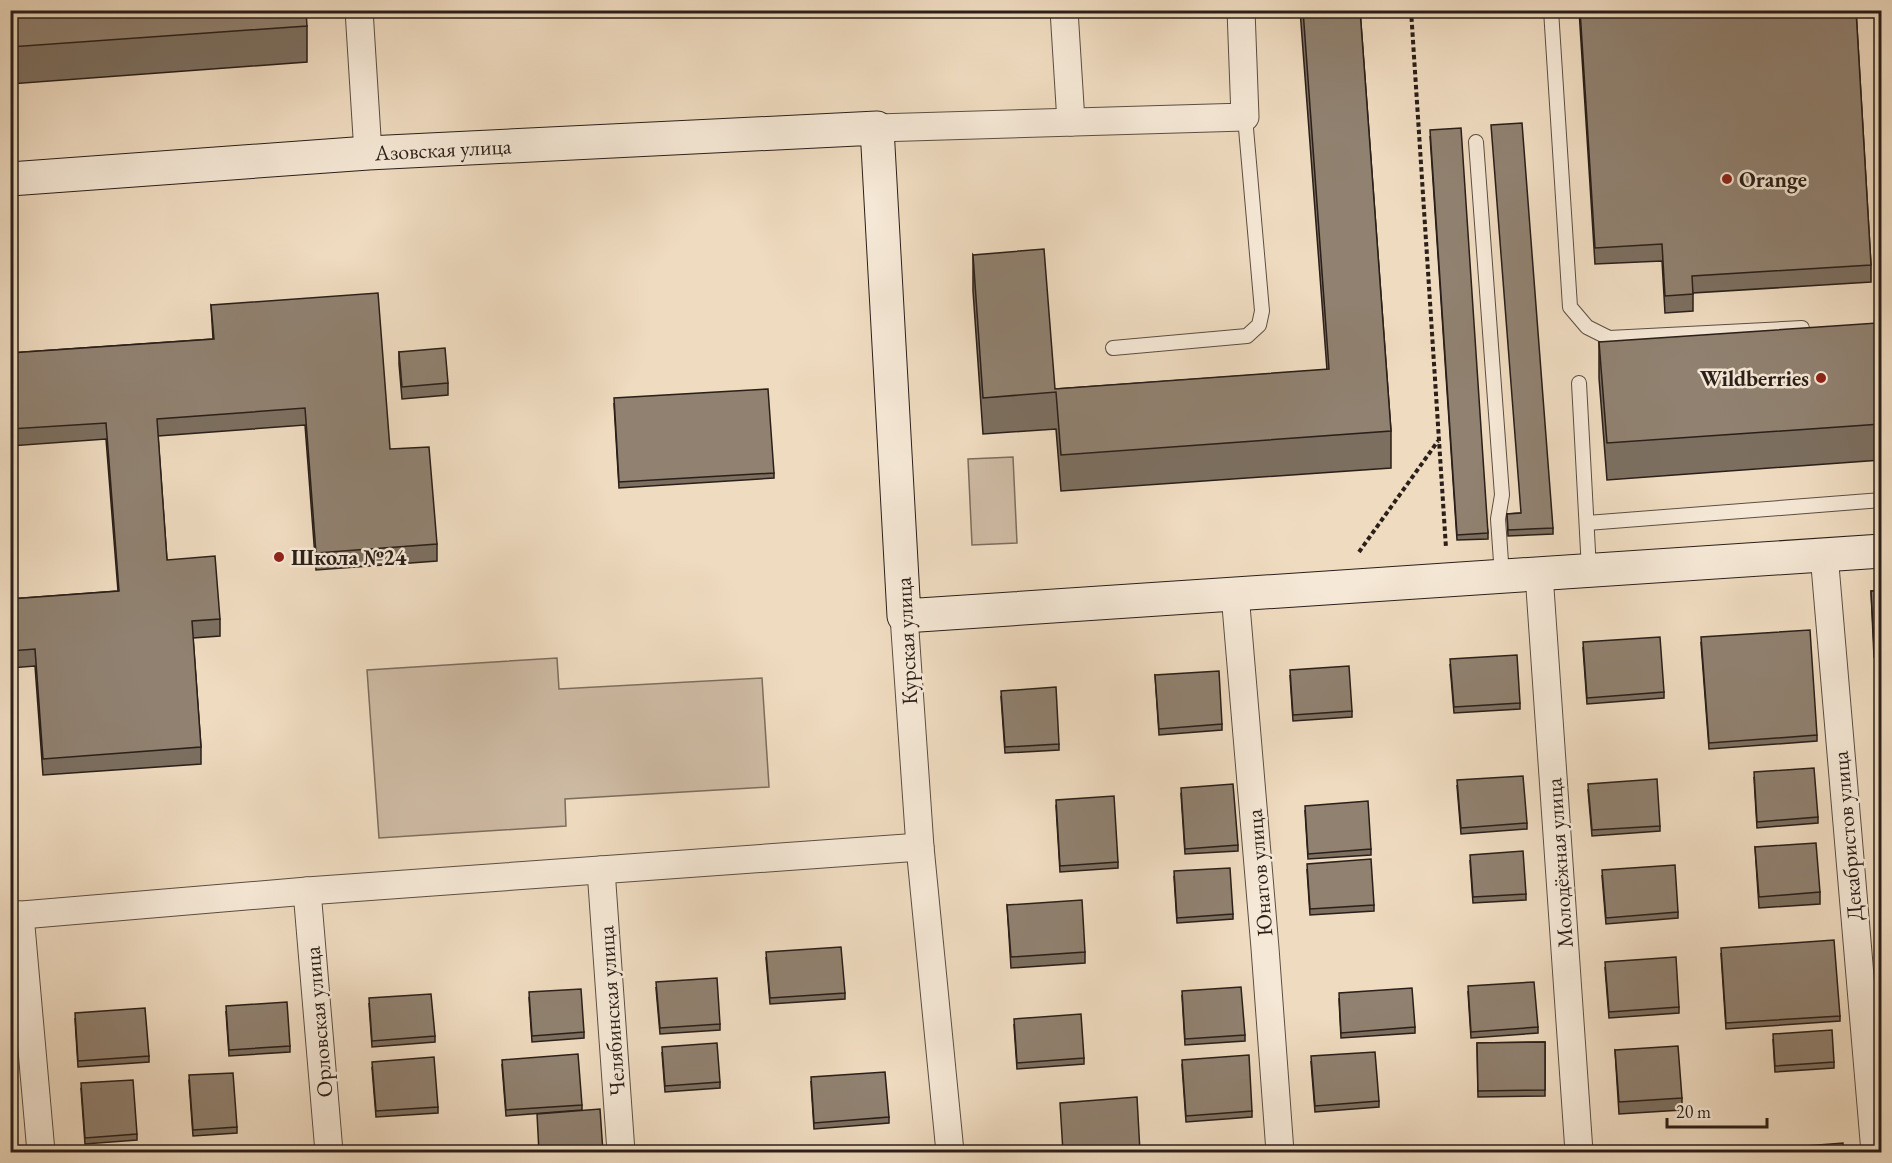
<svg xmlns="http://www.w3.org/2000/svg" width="1892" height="1163" font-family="'EB Garamond',serif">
<rect width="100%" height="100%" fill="#efdbc0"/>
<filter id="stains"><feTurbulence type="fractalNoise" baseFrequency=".00333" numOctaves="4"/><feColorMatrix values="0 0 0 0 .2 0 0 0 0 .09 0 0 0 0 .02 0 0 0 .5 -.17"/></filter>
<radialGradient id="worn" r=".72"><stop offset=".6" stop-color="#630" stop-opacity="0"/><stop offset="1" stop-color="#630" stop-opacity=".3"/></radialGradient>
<g fill="#cebba4" stroke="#7c6d5e" stroke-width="1.5">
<polygon points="1013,457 1017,543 972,545 968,459"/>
<polygon points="557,658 559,689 762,678 769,787 565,799 566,826 379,838 367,670"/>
</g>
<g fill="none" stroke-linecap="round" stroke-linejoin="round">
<defs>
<g id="lane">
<polyline points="1551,10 1570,307 1587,327 1609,338 1802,328"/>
<polyline points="1476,142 1502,495 1498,519 1502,576"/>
<polyline points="1113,348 1247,336 1259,325 1262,311 1245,117"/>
<polyline points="1579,383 1589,570"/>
<polyline points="1587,523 1882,500"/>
</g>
<g id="street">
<polyline points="359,10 368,153"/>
<polyline points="1064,10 1071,122"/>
<polyline points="877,128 1245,117 1241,10"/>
<polyline points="1824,554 1875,1152"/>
<polyline points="1539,574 1579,1152"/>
<polyline points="1235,594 1265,948 1280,1152"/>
<polyline points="904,616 920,847 950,1152"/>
<polyline points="601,870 621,1152"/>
<polyline points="307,891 329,1152"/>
<polyline points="20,915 41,1152"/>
<polyline points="10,916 307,891 920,847"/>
</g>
<polyline id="secondary" points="10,179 368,153 877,128 904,616 1882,551"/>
</defs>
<use href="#lane" stroke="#5b4e43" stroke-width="16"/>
<use href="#street" stroke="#5b4e43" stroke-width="29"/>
<use href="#secondary" stroke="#2a1f19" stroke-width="35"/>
<g stroke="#2a1f19" stroke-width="4" stroke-dasharray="4.5 3" stroke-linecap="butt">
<polyline points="1411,10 1446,548"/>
<polyline points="1359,552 1438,441"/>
</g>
<use href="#lane" stroke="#f5e8d6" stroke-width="14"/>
<use href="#street" stroke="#f5e8d6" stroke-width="27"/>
<use href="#secondary" stroke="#f5e8d6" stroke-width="33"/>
</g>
<g fill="#7c6f60" stroke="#2a1f19" stroke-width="1.5">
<polygon points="10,10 307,26 307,62 10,84"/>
<polygon points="1300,10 1360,10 1391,431 1391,468 1061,491 1056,429 983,434 973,291 973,255 1055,389 1327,370"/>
<polygon points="1579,10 1856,10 1871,265 1871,282 1693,293 1693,311 1665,313 1662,261 1595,264"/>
<polygon points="1430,136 1488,533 1488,539 1457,540"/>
<polygon points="211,305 390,449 437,544 437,561 316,570 305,425 158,436 167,560 220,619 220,636 193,638 201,747 201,764 43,775 35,666 10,668 10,599 118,591 106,439 10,446 10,353 213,339"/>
<polygon points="1599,342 1881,387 1881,460 1607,480 1599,378"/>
<polygon points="399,352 448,383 448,395 402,399 399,364"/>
<polygon points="614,404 774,473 774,478 619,488"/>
<polygon points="1520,513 1553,528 1553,534 1508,536 1507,514"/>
<polygon points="1871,591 1881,591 1881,657 1874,657"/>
<polygon points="1701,643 1817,735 1817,741 1709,749"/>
<polygon points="1583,648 1664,692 1664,698 1587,704"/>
<polygon points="1450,665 1520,703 1520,709 1454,713"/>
<polygon points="1155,675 1222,724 1222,730 1159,735"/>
<polygon points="1290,676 1352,711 1352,717 1293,721"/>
<polygon points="1001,697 1059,744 1059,750 1005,753"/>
<polygon points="1754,778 1818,817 1818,823 1757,828"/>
<polygon points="1457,786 1527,823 1527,829 1461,834"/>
<polygon points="1588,790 1660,826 1660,831 1592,836"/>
<polygon points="1181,794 1238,845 1238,851 1185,854"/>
<polygon points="1056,806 1118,862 1118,868 1060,872"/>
<polygon points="1305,811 1371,849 1371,855 1308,859"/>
<polygon points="1755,847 1820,892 1820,904 1759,908"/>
<polygon points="1470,861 1526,894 1526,900 1473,903"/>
<polygon points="1307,870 1374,905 1374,911 1310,915"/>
<polygon points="1602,876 1678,912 1678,918 1606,924"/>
<polygon points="1174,877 1233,914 1233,919 1177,923"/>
<polygon points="1007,905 1085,952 1085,963 1011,968"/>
<polygon points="1721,954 1840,1016 1840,1021 1726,1029"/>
<polygon points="766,958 845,993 845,999 770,1004"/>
<polygon points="1605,968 1679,1007 1679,1013 1609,1018"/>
<polygon points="656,988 720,1024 720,1030 660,1034"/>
<polygon points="1468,992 1538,1027 1538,1033 1471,1038"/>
<polygon points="1182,996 1245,1035 1245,1041 1185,1045"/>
<polygon points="529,998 584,1032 584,1038 532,1042"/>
<polygon points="1339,999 1415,1027 1415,1033 1341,1038"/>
<polygon points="369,1004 435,1036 435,1042 372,1047"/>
<polygon points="226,1012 290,1046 290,1052 229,1056"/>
<polygon points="75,1019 149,1056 149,1062 78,1067"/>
<polygon points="1014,1025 1084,1058 1084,1064 1017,1069"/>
<polygon points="1773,1040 1834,1062 1834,1068 1775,1072"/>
<polygon points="1545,1042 1545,1096 1478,1097 1477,1043"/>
<polygon points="1615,1050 1682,1098 1682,1110 1619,1114"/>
<polygon points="662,1053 720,1082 720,1088 665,1092"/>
<polygon points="1311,1062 1379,1101 1379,1107 1315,1112"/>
<polygon points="502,1065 582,1105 582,1110 506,1116"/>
<polygon points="1182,1065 1252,1111 1252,1117 1186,1122"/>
<polygon points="372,1068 438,1107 438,1113 376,1117"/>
<polygon points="189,1081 237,1127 237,1133 193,1136"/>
<polygon points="811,1082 889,1117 889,1123 814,1129"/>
<polygon points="81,1089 137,1134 137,1140 85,1144"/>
</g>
<g fill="#908170" stroke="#2a1f19" stroke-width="1.5">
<polygon points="10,10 306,10 307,26 10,47"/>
<polygon points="1303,10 1360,10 1391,431 1061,455 1056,392 983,398 973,255 1044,249 1055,389 1329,369"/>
<polygon points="1580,10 1856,10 1871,265 1692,276 1693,294 1665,296 1662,244 1595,248"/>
<polygon points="1522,123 1553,528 1508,530 1507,514 1521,513 1491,125"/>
<polygon points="1461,128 1488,533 1457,535 1430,130"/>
<polygon points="378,293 390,449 429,447 437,544 316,553 305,408 157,419 167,560 215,556 220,619 192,621 201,747 43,759 35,649 10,651 10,599 119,591 106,423 10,429 10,353 214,339 211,305"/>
<polygon points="1877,323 1881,387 1881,424 1607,443 1599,342"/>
<polygon points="445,348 448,383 402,387 399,352"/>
<polygon points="768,389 774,473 619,482 614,398"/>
<polygon points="1871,591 1881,591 1881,645 1874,646"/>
<polygon points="1810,630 1817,735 1709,743 1701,637"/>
<polygon points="1660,637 1664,692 1587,698 1583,642"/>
<polygon points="1517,655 1520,703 1454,707 1450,659"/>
<polygon points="1349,666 1352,711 1293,715 1290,670"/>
<polygon points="1219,671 1222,724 1159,729 1155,675"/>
<polygon points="1056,687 1059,744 1005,747 1001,691"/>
<polygon points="1814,768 1818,817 1757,822 1754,772"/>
<polygon points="1523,776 1527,823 1461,828 1457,780"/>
<polygon points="1657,779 1660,826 1592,830 1588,784"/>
<polygon points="1233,784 1238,845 1185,849 1181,788"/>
<polygon points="1114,796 1118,862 1060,866 1056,800"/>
<polygon points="1368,801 1371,849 1308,854 1305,806"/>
<polygon points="1816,843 1820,892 1759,897 1755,847"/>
<polygon points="1523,851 1526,894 1473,897 1470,855"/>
<polygon points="1371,859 1374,905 1310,909 1307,864"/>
<polygon points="1675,865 1678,912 1606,918 1602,870"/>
<polygon points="1230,868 1233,914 1177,918 1174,871"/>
<polygon points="1082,900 1085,952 1011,957 1007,905"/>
<polygon points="1834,940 1840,1016 1726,1023 1721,948"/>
<polygon points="841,947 845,993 770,998 766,952"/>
<polygon points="1676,957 1679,1007 1609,1012 1605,962"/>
<polygon points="717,978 720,1024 660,1028 656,982"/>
<polygon points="1534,982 1538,1027 1471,1032 1468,986"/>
<polygon points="1241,987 1245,1035 1185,1039 1182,991"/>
<polygon points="1412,988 1415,1027 1341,1033 1339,993"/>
<polygon points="581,989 584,1032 532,1036 529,992"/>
<polygon points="431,994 435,1036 372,1041 369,998"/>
<polygon points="287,1002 290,1046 229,1050 226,1006"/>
<polygon points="145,1008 149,1056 78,1061 75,1013"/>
<polygon points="1081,1014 1084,1058 1017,1063 1014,1019"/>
<polygon points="1832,1030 1834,1062 1775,1066 1773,1034"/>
<polygon points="1545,1042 1545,1090 1478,1091 1477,1043"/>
<polygon points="717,1043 720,1082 665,1086 662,1047"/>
<polygon points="1678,1046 1682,1098 1619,1102 1615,1050"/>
<polygon points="1375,1052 1379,1101 1315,1106 1311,1056"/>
<polygon points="578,1054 582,1105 506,1110 502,1060"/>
<polygon points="1249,1055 1252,1111 1186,1116 1182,1060"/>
<polygon points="434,1057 438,1107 376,1111 372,1062"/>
<polygon points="885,1072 889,1117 814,1123 811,1077"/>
<polygon points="233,1073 237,1127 193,1130 189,1075"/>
<polygon points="133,1080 137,1134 85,1138 81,1083"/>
<polygon points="1137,1097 1140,1152 1063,1152 1060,1103"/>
<polygon points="600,1109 603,1152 539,1152 537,1114"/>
<polygon points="10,1114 12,1134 10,1134"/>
<polygon points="1843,1143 1843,1152 1781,1152 1780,1148"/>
</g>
<g fill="#8f2418" stroke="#f5e8d6" stroke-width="2">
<circle cx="1727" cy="179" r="6"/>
<circle cx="1821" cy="378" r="6"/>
<circle cx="279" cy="557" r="6"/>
</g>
<g text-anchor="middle" stroke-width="5" stroke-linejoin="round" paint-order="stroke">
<g font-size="22" fill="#2a1f19" stroke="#f5e8d6">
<text transform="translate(443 149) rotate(-3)" y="8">Азовская улица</text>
<text transform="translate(906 641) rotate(-93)" y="8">Курская улица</text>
<text transform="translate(1847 836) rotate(-95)" y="8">Декабристов улица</text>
<text transform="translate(1559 863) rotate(-94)" y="8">Молодёжная улица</text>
<text transform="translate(1259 873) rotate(-95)" y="8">Юнатов улица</text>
<text transform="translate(611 1011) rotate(-94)" y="8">Челябинская улица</text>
<text transform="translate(318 1022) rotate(-95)" y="8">Орловская улица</text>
</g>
<g font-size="22" font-weight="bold" fill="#2a1f19" stroke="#f5e8d6" text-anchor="start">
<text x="1739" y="187">Orange</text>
<text x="1809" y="386" text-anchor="end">Wildberries</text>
<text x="291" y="565">Школа №24</text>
</g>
</g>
<rect width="1892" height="1163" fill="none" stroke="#efdbc0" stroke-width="36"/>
<rect x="12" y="12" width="1868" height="1139" fill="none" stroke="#2a1f19" stroke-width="3"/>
<rect x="18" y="18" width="1856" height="1127" fill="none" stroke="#2a1f19" stroke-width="1.5"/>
<path d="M1667 1118v9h100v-9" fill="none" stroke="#2a1f19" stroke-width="3"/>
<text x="1676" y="1118" font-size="18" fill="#2a1f19" stroke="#f5e8d6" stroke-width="4.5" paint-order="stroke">20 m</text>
<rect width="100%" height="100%" filter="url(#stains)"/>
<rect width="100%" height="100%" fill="url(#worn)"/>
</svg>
